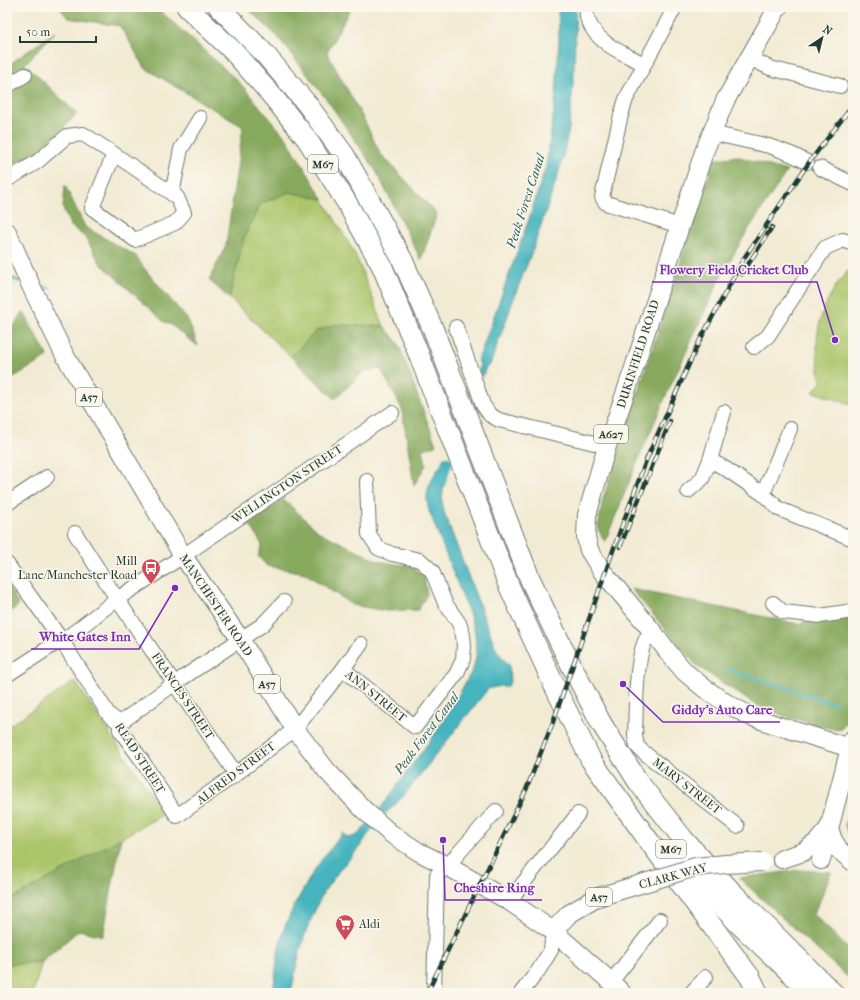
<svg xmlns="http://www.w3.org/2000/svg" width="860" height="1000" font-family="'IM FELL French Canon',serif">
<rect width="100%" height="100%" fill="#fbf7ec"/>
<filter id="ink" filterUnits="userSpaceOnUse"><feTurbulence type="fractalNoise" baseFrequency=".025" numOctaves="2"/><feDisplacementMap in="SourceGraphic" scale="8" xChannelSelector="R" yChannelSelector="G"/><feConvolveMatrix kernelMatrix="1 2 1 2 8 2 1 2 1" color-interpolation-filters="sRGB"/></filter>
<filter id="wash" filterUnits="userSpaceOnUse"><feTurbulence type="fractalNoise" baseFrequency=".012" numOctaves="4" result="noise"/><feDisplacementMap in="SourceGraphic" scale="16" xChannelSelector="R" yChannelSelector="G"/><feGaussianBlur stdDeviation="0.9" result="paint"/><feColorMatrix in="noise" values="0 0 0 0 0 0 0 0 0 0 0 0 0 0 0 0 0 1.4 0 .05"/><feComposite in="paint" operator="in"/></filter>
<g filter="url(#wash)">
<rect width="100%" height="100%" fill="#f2ebd4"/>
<g fill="#abc56b" stroke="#658150">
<polygon points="289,192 323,199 355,254 384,326 335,325 316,331 291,357 229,298 244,238 260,204"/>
<path d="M 853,266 L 853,405 L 813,392 L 821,382 C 819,371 817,359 817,348 C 816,317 831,287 853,266 Z"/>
<polygon points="75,681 164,814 7,902 7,727"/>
<polygon points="42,962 33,993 7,993 7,964"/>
</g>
<g fill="#88aa5f" stroke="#54744a">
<polygon points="59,7 155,7 166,16 240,83 287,139 323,199 289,192 260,204 244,238 229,298 209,280 226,245 243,127 145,68 120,26 68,18"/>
<polygon points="246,7 351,7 327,53 363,118 380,153 437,214 421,260 376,171 330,104 279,38"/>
<polygon points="55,32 25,64 77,114 36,154 7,167 7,66"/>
<polygon points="736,156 787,171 746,233 720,278 665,398 636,465 605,542 598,529 603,499 714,160"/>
<polygon points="65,185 85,227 136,256 143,267 188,320 198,346 171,325 163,321 100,263 86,238 70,225 63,208"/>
<polygon points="23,311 48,357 7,381 7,337"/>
<polygon points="335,325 384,326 398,343 436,445 423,449 426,465 414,485 402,409 381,369 364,371 335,399 291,357 316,331"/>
<polygon points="284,500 319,532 378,561 402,565 408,565 424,575 427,594 418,610 386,611 352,605 305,573 267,566 258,556 262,545 254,531 248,523"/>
<polygon points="7,585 19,605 9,613 7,610"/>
<polygon points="631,589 799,624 853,607 853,701 845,724 841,728 833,729 784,716 754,704 696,665"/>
<polygon points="852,791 853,792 853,843 845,826"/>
<polygon points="121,838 103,936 79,930 42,962 7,964 7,902"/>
<polygon points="799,870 831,872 819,903 813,913 853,954 853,982 803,937 739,878"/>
</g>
<g fill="#45b4be" stroke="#327879">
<polygon points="558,7 576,7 574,73 569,129 563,157 555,184 532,252 517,290 490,365 486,367 482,378 479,371 480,365 478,360 528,222 546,166 556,95 559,38"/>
<path d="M 444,461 L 448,470 L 443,491 L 442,502 L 444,512 L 497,651 L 505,661 L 509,664 L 510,682 L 508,686 L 500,686 L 488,689 L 402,798 L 385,814 L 367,836 L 357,851 L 341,868 L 323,893 L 313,915 L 305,934 L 299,955 L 291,993 L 273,993 L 279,945 L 285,926 L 294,906 L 312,874 L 322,859 L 343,833 L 348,838 L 355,836 L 359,834 L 380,809 L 436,732 L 450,710 L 473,669 L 476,657 L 476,646 L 475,633 L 470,616 L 429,511 C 428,507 427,502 427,498 C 427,484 436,471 444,461 Z"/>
</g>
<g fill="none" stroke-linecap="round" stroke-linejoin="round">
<g stroke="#45b4be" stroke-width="3">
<polyline points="7,277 19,281"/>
<polyline points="40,286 50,288"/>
<polyline points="726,669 836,704"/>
</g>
<polyline stroke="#45b4be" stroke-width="11" points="441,480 447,462"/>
</g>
</g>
<g filter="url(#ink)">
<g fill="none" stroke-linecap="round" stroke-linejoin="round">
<defs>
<g id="minor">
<path d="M 587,7 C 587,11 586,16 588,20 C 597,44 623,53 644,64"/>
<polyline points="675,7 626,99 621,115 602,197 606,203 680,226"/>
<polyline points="749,58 770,68 840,86"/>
<polyline points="7,86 25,75"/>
<polyline points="711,133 769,146 791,154 807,162"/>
<polyline points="820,168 853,184"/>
<polyline points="7,180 37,162 67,136 83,134 114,154 177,197 184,213 175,223 135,240 92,208 114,154"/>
<polyline points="172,194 181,149 200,118"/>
<polyline points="456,327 483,405 490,415 499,420 607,446"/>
<polyline points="754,347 768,336 825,248 843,240 853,244"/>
<polyline points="710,460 726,469 763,494 779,509 851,538 853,537"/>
<polyline points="688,491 702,479 710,460 724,412"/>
<polyline points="763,494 790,429"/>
<polyline points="7,501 8,503 47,477"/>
<polyline points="75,533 117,599 236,774"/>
<polyline points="7,564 58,635 60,643"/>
<polyline points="773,603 783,612 820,616 853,611"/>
<path d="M 653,632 C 652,634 650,635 648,636 C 635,652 636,714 635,736 L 637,746 L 642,751 L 737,826"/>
<polyline points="60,643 64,645 67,649 109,715 120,723"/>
<polyline points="343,669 361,644"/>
<polyline points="7,675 53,645 60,643 117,599 183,556 392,413"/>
<polyline points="120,723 120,730 141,759 177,816 236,774 295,729 343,669 415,727 457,673 463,659 464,646 463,635 459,623 445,603 432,571 420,560 392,554 378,548 369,534 367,481"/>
<polyline points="120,723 175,683 262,625 284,602"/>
<polyline points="509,901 578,814"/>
<polyline points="611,982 660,920"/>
<polyline points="434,993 437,875 447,866 496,811"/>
<polyline points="521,993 538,971 551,950 553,931"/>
<polyline points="691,993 706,977"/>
</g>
<g id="major">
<polyline points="778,7 725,101 704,152 634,368 607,446 587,515 586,537 589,550 602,571 653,632 672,657 685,672 704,688 726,703 750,716 776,725 850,748"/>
<polyline points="7,232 32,288 64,354 183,556 240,639 295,729 327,771 364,810 390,833 419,852 447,866 509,901 553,931 611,982 622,993"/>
<polyline points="782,859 803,852 817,842 829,828 833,840 839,850 853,862"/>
<polyline points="821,860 850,748 853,739"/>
<polyline points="553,931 569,914 598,897 654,880"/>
</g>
<g id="highway">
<polyline points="187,7 233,51 274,98 307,139 347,203 382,266 417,350 509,586 554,685 591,760 646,837 750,977 758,993"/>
<polyline points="219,7 263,52 307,104 345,156 402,259 433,329 530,579 564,651 601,723 639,783 684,840 730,890 833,993"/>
<polyline points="677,857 684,866 740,925 812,993"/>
</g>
</defs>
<use href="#minor" stroke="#697a6c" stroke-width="16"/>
<use href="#major" stroke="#697a6c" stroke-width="20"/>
<use href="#highway" stroke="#697a6c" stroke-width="22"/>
<use href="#minor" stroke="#fff" stroke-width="14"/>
<use href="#major" stroke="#fff" stroke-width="18"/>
<use href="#highway" stroke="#fff" stroke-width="20"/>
<defs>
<g id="rail">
<polyline points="742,274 772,227"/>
<polyline points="620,547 670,421"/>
<polyline points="427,993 526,790 553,722 616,542 647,458 698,344 744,258 810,161 853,105"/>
</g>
</defs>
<use href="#rail" stroke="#1f3d34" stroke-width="4.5"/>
<use href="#rail" stroke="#fbf7ec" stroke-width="3" stroke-dasharray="9" stroke-linecap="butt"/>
<defs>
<polyline id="major-bridge" points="654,880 695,867 726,864 762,862"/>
</defs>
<use href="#major-bridge" stroke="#697a6c" stroke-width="20" stroke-linecap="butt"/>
<use href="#major-bridge" stroke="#fff" stroke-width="18"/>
</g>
</g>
<defs>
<symbol id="bus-pin" viewBox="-11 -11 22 30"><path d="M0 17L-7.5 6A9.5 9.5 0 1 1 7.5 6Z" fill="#d1495b" stroke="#fbf7ec"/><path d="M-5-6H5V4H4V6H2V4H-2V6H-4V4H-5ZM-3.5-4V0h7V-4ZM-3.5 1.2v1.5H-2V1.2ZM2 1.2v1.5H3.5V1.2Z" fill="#fff"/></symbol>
<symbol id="supermarket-pin" viewBox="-11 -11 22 30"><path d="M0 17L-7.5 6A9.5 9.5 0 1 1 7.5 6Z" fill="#d1495b" stroke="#fbf7ec"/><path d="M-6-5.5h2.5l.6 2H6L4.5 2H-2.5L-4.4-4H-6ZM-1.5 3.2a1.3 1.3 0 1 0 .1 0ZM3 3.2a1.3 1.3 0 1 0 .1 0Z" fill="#fff"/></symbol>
</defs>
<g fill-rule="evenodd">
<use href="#bus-pin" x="140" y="557" width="22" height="30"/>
<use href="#supermarket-pin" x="334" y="913" width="22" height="30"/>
</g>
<g text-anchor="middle" stroke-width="3" stroke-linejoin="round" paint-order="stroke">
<g fill="#fbf7ec" stroke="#61756b" stroke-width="1">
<rect x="308" y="155" width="30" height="18" rx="3"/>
<rect x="76" y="388" width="26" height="18" rx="3"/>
<rect x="594" y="425" width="34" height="18" rx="3"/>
<rect x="254" y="675" width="26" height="18" rx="3"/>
<rect x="656" y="840" width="30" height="18" rx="3"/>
<rect x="586" y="888" width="26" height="18" rx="3"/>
</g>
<g font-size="11" font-weight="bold" fill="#1f3d34">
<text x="323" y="168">M67</text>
<text x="89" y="401">A57</text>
<text x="611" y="438">A627</text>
<text x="267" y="688">A57</text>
<text x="671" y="853">M67</text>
<text x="599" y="901">A57</text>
</g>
<g font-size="12" fill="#1f3d34" stroke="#fbf7ec">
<text transform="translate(638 354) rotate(-72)" y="4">DUKINFIELD ROAD</text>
<text transform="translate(287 484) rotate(-34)" y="4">WELLINGTON STREET</text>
<text transform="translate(216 605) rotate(56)" y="4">MANCHESTER ROAD</text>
<text transform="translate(183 696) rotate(56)" y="4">FRANCES STREET</text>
<text transform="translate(376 696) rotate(39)" y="4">ANN STREET</text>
<text transform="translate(140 758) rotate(57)" y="4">READ STREET</text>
<text transform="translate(236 773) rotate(-37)" y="4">ALFRED STREET</text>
<text transform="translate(687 786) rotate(38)" y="4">MARY STREET</text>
<text transform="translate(673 876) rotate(-15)" y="4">CLARK WAY</text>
</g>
<g font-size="12" fill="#1f3d34" stroke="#fbf7ec" text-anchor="end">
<text x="137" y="565">Mill<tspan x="137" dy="14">Lane/Manchester Road</tspan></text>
<text x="359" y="928" text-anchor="start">Aldi</text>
</g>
<g font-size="13" font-style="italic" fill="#2a615d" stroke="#fbf7ec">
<text transform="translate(525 201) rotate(-72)" y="5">Peak Forest Canal</text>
<text transform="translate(426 733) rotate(-53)" y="5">Peak Forest Canal</text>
</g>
</g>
<path fill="none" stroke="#7b2cbf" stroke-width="1.5" d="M835 340L817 282H652M175 588L139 649H31M623 684L663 722H780M443 840L445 900H542"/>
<g fill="#7b2cbf" stroke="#fbf7ec" stroke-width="1.5">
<circle cx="835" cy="340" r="4"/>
<circle cx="175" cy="588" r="4"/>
<circle cx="623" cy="684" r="4"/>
<circle cx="443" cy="840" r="4"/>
</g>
<g font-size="13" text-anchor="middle" font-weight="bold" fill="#7b2cbf" stroke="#fbf7ec" stroke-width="3" stroke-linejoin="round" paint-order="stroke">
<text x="734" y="274">Flowery Field Cricket Club</text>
<text x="85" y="641">White Gates Inn</text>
<text x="722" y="714">Giddy's Auto Care</text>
<text x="494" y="892">Cheshire Ring</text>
</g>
<rect width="860" height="1000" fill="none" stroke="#fbf7ec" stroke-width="24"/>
<g transform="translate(822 38) rotate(35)" stroke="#fbf7ec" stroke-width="3" paint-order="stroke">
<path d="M0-3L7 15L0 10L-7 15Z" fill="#1f3d34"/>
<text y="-6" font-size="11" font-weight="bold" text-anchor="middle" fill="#1f3d34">N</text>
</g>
<path d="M20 36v6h76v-6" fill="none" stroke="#1f3d34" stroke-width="2"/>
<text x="26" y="36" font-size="12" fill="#1f3d34" stroke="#fbf7ec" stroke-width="3" paint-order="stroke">50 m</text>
</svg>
